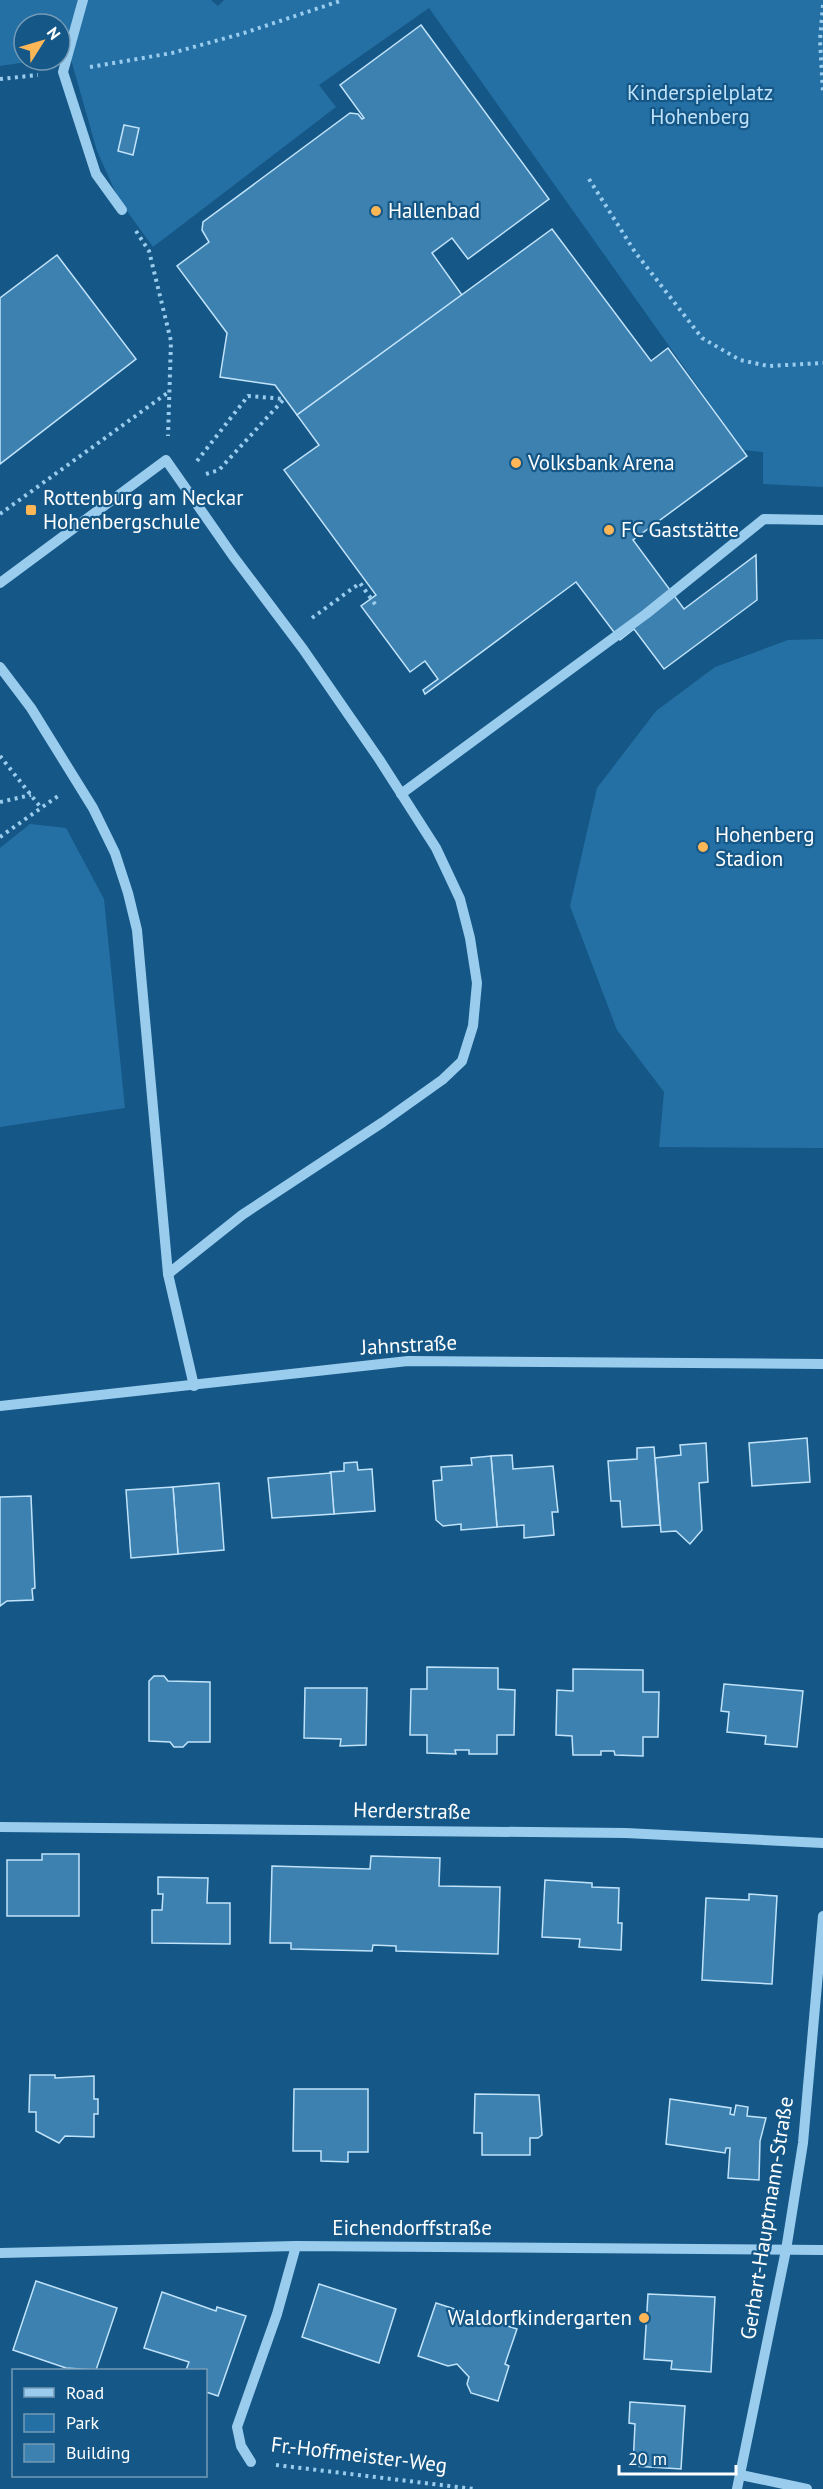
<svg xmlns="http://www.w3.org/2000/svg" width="823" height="2489" font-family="'PT Sans',sans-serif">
<rect width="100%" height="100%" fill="#155786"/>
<g fill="#2470a4">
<polygon points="0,0 211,0 218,6 224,0 823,0 823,487 763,484 763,452 743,450 429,8 319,85 336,107 153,247 119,200 97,151 70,56 60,57 60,24 24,24 24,60 40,60 0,66"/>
<polygon points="823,639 823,1148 659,1147 664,1092 617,1030 570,906 597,788 656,711 715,667 788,640"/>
<polygon points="30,824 66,828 104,899 125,1108 0,1127 0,848"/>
</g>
<g fill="#3d81b0" stroke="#c0e3fb" stroke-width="1.5">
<polygon points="421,25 549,199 468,259 452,238 432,253 462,295 297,415 275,385 220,377 227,333 177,266 209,242 202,230 203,222 350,113 358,114 362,119 364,118 340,85"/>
<polygon points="124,125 139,128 133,155 118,151"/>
<polygon points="552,229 651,361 668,348 747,456 633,540 684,609 756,555 757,600 664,669 634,629 620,640 576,582 425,694 423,690 438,679 425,661 410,672 361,606 376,595 284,470 319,445 297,415"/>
<polygon points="57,255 136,359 0,464 0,298"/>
<polygon points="807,1438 810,1482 752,1486 749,1443"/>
<polygon points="706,1443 708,1482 699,1483 702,1530 690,1544 676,1531 661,1532 655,1458 681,1455 680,1445"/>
<polygon points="654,1447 660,1525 622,1527 620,1501 611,1501 608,1461 637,1459 637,1448"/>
<polygon points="512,1455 513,1469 553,1466 558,1512 552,1512 554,1535 524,1538 524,1525 497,1527 491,1456"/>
<polygon points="491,1456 497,1527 461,1530 461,1524 443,1526 436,1520 433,1481 442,1480 441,1467 472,1465 471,1458"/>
<polygon points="357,1462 358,1470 372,1469 375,1511 334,1514 330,1472 344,1471 344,1463"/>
<polygon points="331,1473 334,1514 272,1518 268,1478"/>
<polygon points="219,1483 224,1550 178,1554 173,1487"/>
<polygon points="173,1487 178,1554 131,1558 126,1490"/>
<polygon points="31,1496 35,1588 32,1589 33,1600 7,1601 0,1606 0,1497"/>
<polygon points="427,1667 498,1668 498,1689 515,1690 514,1735 497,1735 497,1754 469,1754 469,1750 455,1750 456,1754 427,1753 427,1735 410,1735 411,1689 427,1689"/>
<polygon points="573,1669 643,1670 643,1692 659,1692 658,1737 643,1737 643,1756 615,1755 614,1751 601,1751 601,1755 573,1755 572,1736 556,1735 557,1690 573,1691"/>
<polygon points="154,1676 164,1676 168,1681 210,1682 210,1742 188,1742 183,1747 174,1747 170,1742 149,1741 149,1681"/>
<polygon points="724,1684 803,1691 797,1747 765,1744 766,1736 727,1732 729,1712 721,1711"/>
<polygon points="305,1688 367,1688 366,1745 340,1746 341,1739 304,1738"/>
<polygon points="42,1854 79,1854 79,1916 7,1916 7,1860 42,1860"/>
<polygon points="371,1856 440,1858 439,1886 500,1887 498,1954 396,1951 396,1946 373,1945 372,1951 291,1949 291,1943 270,1943 272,1866 370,1869"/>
<polygon points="158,1877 208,1878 207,1903 230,1903 230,1944 152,1943 152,1910 162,1910 163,1894 158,1894"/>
<polygon points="545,1880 592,1883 592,1887 619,1888 618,1923 622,1923 621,1950 579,1947 580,1939 542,1937"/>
<polygon points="749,1894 777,1896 772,1984 702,1980 706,1898 749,1900"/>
<polygon points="30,2075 55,2075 55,2078 94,2076 94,2099 98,2099 98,2114 94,2114 94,2137 65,2136 59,2143 36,2131 36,2112 29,2112"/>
<polygon points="294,2089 368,2089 368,2152 348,2152 348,2162 321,2161 321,2151 293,2151"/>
<polygon points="475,2094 539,2095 542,2135 538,2138 530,2138 530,2155 482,2155 482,2133 474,2133"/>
<polygon points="670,2099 731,2108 730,2114 734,2115 736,2105 748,2107 747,2116 766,2118 760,2141 759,2180 728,2178 730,2148 726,2148 725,2153 666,2144"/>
<polygon points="36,2281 117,2308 96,2370 66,2368 13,2350"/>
<polygon points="319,2284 396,2309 379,2363 302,2337"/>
<polygon points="162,2292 216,2311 217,2307 246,2316 218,2396 206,2392 206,2370 186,2370 189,2362 144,2348"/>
<polygon points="648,2294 715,2297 711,2372 671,2369 672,2361 644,2359"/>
<polygon points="436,2303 517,2329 505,2364 509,2366 498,2401 471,2393 467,2384 469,2377 457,2364 448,2366 418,2356"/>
<polygon points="630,2402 685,2406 681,2469 633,2466 635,2424 629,2423"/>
</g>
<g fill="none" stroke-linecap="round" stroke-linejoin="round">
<g stroke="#9accee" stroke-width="4" stroke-dasharray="3 4.5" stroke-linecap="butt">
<polyline points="823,5 820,40 823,93"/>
<polyline points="90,67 172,53 244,33 343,0"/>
<polyline points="0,79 38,75"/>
<polyline points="589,179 635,252 702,338 740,360 768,366 823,363"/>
<polyline points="136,231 149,251 171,341 168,436"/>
<polyline points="197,461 248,396 285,399"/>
<polyline points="206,474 219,470 284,399"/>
<polyline points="0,514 170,391"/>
<polyline points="312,618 360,583 377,607"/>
<polyline points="0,756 42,809"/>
<polyline points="0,802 31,795"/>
<polyline points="0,837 58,796"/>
<polyline points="276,2465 474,2489"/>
</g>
<g stroke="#9accee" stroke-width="10">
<polyline points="83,0 63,72 96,174 122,210"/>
<polyline points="0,583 166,460 233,556 303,649 379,759 436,848 460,899 470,938 477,983 473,1026 462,1061 442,1080 383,1122 242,1215 168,1274"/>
<polyline points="0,667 31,708 93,808 115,853 128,893 137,930 168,1274 194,1386"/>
<polyline points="401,794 646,614 764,519 823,520"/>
<polyline points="0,1406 408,1361 823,1364"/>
<polyline points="0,1827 626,1833 823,1843"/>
<polyline points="0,2253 296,2246 823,2250"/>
<polyline points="251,2462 241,2446 237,2427 277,2314 296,2246"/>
<polyline points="741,2475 807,2489"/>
<polyline points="737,2489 786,2250 803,2143 823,1916"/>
</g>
</g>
<g fill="#ffb657" stroke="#155786" stroke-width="2">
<circle cx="376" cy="211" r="6"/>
<circle cx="516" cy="463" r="6"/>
<rect x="25" y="504" width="12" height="12" rx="3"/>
<circle cx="609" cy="530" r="6"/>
<circle cx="703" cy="847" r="6"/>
<circle cx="644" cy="2318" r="6"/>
</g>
<g text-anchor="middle" stroke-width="4.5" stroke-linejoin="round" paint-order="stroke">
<g font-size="21" fill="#c0e3fb" stroke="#155786">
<text x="700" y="100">Kinderspielplatz<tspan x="700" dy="24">Hohenberg</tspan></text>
</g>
<g font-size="21" fill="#fff" stroke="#155786" text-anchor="start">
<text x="388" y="218">Hallenbad</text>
<text x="528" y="470">Volksbank Arena</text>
<text x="43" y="505">Rottenburg am Neckar<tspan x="43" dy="24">Hohenbergschule</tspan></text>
<text x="621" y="537">FC Gaststätte</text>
<text x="715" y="842">Hohenberg<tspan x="715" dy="24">Stadion</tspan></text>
<text x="632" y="2325" text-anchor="end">Waldorfkindergarten</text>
</g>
<g font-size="21" fill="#fff" stroke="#155786">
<text transform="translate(409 1345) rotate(-3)" y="7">Jahnstraße</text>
<text transform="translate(412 1811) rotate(1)" y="7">Herderstraße</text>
<text transform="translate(767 2218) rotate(-81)" y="7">Gerhart-Hauptmann-Straße</text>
<text x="412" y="2235">Eichendorffstraße</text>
<text transform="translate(359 2455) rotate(7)" y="7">Fr.-Hoffmeister-Weg</text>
</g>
</g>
<rect x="12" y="2369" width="195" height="108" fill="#155786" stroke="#739ab6" stroke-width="1.5"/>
<rect x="24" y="2388" width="30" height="9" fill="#9accee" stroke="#739ab6" stroke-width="1.5"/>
<text x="66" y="2399" font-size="18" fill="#ffffff">Road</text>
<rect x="24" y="2414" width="30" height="18" fill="#2470a4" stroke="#739ab6" stroke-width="1.5"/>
<text x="66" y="2429" font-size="18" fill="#ffffff">Park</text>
<rect x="24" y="2444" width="30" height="18" fill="#3d81b0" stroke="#739ab6" stroke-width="1.5"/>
<text x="66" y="2459" font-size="18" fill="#ffffff">Building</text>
<g transform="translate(42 42) rotate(53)"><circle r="28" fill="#155786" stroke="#739ab6" stroke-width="1.5"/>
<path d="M0-4.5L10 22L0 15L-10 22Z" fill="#ffb657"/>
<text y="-9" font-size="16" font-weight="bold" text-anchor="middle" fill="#ffffff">N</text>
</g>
<path d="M619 2465v9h117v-9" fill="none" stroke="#ffffff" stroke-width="3"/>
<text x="628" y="2465" font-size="18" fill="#ffffff" stroke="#155786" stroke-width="4.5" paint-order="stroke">20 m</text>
</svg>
